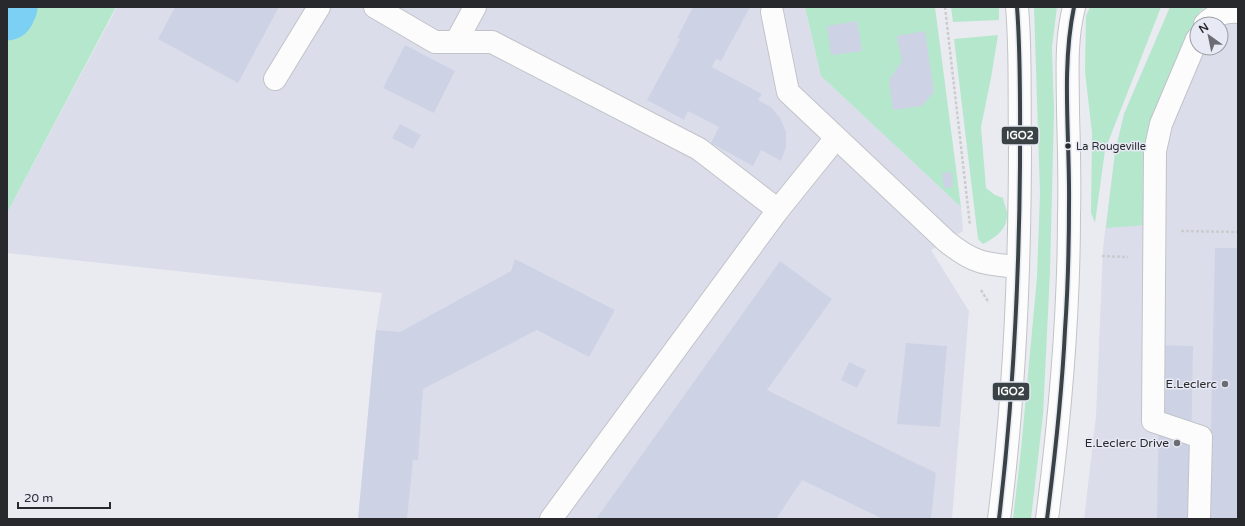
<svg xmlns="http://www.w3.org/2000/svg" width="1245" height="526" font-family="'Varela Round',sans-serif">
<rect width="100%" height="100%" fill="#eaebf1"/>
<g fill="#dbdeea" fill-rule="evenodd">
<polygon points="117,7 805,7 821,76 961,207 963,231 931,250 969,311 952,519 358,519 376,330 382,293 7,253 7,213"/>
<path d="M 1170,7 L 1238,7 L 1238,519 L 1084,519 L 1096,416 L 1103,248 L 1115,153 L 1124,114 ZM 1197,24 L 1221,24 L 1221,48 L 1197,48 Z"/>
</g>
<g fill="#b5e7cd">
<polygon points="7,7 116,7 7,213"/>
<polygon points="805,7 935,7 961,207 821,76"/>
<polygon points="951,7 999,7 999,20 953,22"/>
<polygon points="1034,7 1057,7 1052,47 1054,111 1050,271 1043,415 1031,519 1013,519 1021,450 1037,277 1040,194"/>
<polygon points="1090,7 1161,7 1105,150 1095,223 1091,213 1092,133 1085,72 1086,16"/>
<polygon points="1170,7 1205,7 1200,11 1148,135 1146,225 1106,228 1115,153 1124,114"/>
<path d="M 998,35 L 991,78 L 981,127 L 986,188 L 995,195 L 1003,198 C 1004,204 1008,211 1007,217 C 1006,230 995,238 983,244 L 978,239 L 954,39 Z"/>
</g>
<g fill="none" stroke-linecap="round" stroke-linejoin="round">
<polyline stroke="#7bd0f3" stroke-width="55" points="7,13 10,7"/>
</g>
<g fill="#ced2e5">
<polygon points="175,7 279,7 238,83 158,39"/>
<polygon points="693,7 750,7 721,61 716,59 712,67 762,94 758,100 771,107 780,118 786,132 786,147 781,161 761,150 753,166 711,143 719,127 688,111 684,120 647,100 680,39 677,38"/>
<polygon points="857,21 862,51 831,55 827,26"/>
<polygon points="925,31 934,92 922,106 893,110 889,80 902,61 897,36"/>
<polygon points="405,45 455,71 434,113 383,88"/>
<polygon points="400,124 421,135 413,149 392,138"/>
<polygon points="952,172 953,187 944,188 942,173"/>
<polygon points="1215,248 1238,248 1238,519 1209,519"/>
<polygon points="515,259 615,310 589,357 537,330 423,389 418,460 413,460 407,519 358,519 376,330 400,332 511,271"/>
<polygon points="780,261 832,299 767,390 936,473 931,519 883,519 802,480 776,519 596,519"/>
<polygon points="906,343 947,346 940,427 897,424"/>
<polygon points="1160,345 1193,346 1190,519 1157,519"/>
<polygon points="849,362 866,370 857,388 841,380"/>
</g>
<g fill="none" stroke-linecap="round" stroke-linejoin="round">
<defs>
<g id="minor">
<polyline points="375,7 435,42 492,42 699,149 778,210"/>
<path d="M 772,12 L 788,92 L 946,241 C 973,263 984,264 1018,267"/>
<path d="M 1205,24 C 1214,15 1225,11 1238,12"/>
<polyline points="1197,39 1161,124 1155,151 1153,421 1201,437 1199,519"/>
<polyline points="456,42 475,7"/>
<polyline points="275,79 319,7"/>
<polyline points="551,519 778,210 836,138"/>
</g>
<g id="major">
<path d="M 999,519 C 1015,394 1020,267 1020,140 C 1019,96 1021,51 1017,7"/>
<path d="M 1047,519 C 1060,418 1069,317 1069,215 C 1070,181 1069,146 1068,112 C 1068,77 1065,42 1074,7"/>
</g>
</defs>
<use href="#minor" stroke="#c2c3c8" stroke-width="24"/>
<use href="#major" stroke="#c2c3c8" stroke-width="24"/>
<g stroke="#cbccce" stroke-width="2.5" stroke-dasharray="3 2" stroke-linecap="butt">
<polyline points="945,7 970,225"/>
<polyline points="1181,231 1238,232"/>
<polyline points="1102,256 1128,257"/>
<polyline points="981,290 989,303"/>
</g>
<use href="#minor" stroke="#fcfcfd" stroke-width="22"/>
<use href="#major" stroke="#fcfcfd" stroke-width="22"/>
<defs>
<g id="bus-1">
<path d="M 999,519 C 1013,401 1019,283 1020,165 C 1020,112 1021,59 1017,7"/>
<path d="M 1047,519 C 1055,456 1062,393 1065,330 C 1068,287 1069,245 1069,203 C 1070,139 1061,69 1074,7"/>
</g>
</defs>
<use href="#bus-1" stroke="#e7eaf4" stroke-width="7"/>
<use href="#bus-1" stroke="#3b4245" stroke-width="4"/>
</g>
<circle fill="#28292d" stroke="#e7eaf4" stroke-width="1.5" cx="1068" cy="146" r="3.5"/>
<g fill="#6c6d72" stroke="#e7eaf4" stroke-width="1.5">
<circle cx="1225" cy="384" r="4"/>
<circle cx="1177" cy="443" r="4"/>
</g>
<g text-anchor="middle" stroke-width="3" stroke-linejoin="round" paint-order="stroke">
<g font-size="11" fill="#28292d" stroke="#e7eaf4" text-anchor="start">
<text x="1076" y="150">La Rougeville</text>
</g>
<g font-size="12" fill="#28292d" stroke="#e7eaf4" text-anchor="end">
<text x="1217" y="388">E.Leclerc</text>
<text x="1169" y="447">E.Leclerc Drive</text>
</g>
</g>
<g stroke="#e7eaf4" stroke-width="1.5">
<rect x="1001" y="126" width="38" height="19" rx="4" fill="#3b4245"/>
<rect x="992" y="382" width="38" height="19" rx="4" fill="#3b4245"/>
</g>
<g font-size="11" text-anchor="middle" font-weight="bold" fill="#fff">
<text x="1020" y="139">IGO2</text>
<text x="1011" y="395">IGO2</text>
</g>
<rect width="1245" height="526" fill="none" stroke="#28292d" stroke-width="16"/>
<g transform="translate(1209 36) rotate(327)"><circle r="19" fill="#e7eaf4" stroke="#9b9da4"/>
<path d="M0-3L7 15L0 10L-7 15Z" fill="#6c6d72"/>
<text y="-6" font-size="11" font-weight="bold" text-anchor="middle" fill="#28292d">N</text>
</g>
<path d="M18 502v6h92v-6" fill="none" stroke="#28292d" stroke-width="2"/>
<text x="24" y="502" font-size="12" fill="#28292d" stroke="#e7eaf4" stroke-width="3" paint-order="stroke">20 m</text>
</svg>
